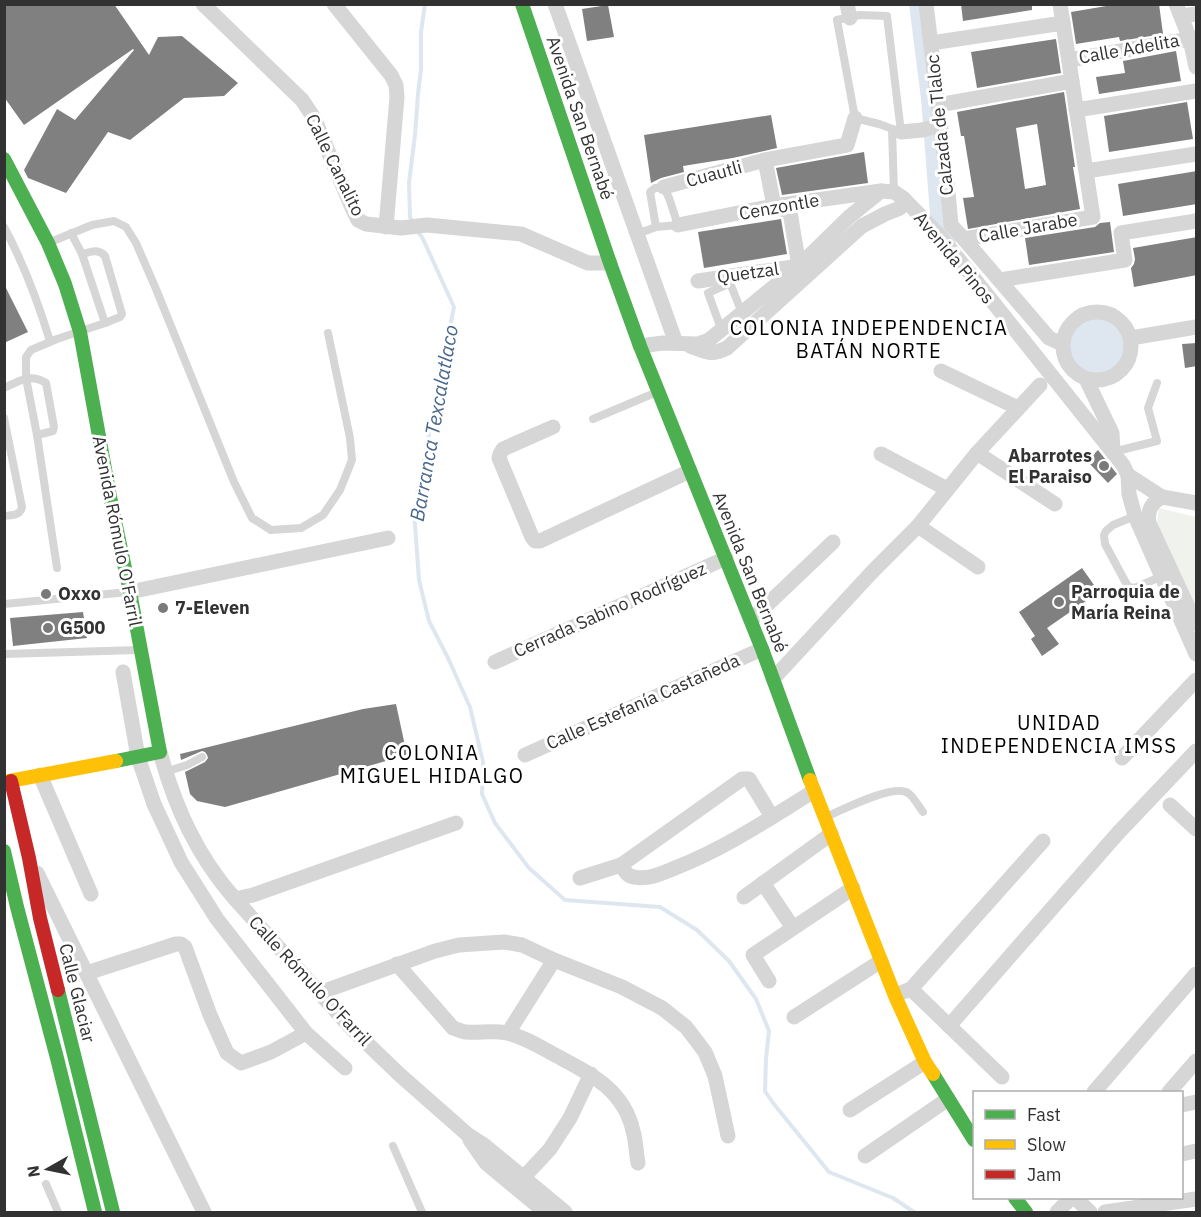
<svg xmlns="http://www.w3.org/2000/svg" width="1201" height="1217" font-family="'IBM Plex Sans',sans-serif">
<rect width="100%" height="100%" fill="#fff"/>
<polygon fill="#f0f3ed" points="1159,508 1196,517 1196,607 1157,523"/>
<circle fill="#dee7f0" cx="1097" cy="347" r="28"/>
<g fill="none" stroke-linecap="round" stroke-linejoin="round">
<g stroke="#dee7f0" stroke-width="4">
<polyline points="413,223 410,217 409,183 415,135 418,94 421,69 421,32 425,4"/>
<polyline points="417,230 423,239 454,307 414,511 419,580 429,621 448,658 470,707 483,762 482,794 495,823 529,868 565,900 660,907 697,930 729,961 756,999 769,1031 766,1059 765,1091 773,1103 829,1172 893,1198 914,1212"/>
</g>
<polyline stroke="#dee7f0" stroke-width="14" points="916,4 928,98 937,214 943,234 949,241"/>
</g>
<g fill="#808080" fill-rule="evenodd">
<polygon points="4,4 114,4 149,55 158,37 182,36 238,83 224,96 184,98 130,140 108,132 66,193 28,178 24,170 57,109 75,120 134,50 133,49 24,125 4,97"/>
<polygon points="961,4 1032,4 1032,10 963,21"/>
<polygon points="1118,4 1159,4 1163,34 1120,41 1119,37 1076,44 1071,12"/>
<polygon points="608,5 614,37 587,41 582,9"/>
<polygon points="1056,39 1061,73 977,88 971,52"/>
<polygon points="1176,51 1181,81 1099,94 1096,77 1125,73 1123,61"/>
<path d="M 1064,92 L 1075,167 L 1073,167 L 1080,209 L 968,229 L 963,198 L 974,197 L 964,136 L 961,136 L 957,112 ZM 1037,124 L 1046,185 L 1025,189 L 1016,128 Z"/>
<polygon points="1187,102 1193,139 1109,152 1104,116"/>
<polygon points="771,115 777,148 733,158 683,166 684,172 661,178 651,183 644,135"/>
<polygon points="864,152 868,183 782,195 776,168"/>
<polygon points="1197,171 1197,204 1123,216 1118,184"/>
<polygon points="781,219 787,254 704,268 698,232"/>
<polygon points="1110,222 1114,252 1029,265 1025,238 1095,227 1100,223"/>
<polygon points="1197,237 1197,275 1134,287 1131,268 1134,264 1135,259 1133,248"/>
<polygon points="4,284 28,332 4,343"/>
<polygon points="1197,343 1197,366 1185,368 1182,344"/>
<polygon points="1098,450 1117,474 1108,483 1087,461"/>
<polygon points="1082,568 1099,592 1047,628 1059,644 1042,656 1031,639 1035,636 1019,612"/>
<polygon points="83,612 87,638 13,646 10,618"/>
<polygon points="396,704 407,755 225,807 197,801 190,794 185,772 205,762 208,758 207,755 205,752 202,751 181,760 180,754 363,709"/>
</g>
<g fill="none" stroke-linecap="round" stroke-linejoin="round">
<g stroke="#d6d6d6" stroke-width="8">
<polygon points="860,15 887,16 901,132 879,124 855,118 837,20"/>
<polyline points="892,129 894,192"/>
<path d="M 4,227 C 24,264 38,302 50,341"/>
<polyline points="71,233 82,254 105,323"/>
<polyline points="637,234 656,227 678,225 669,198 664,187 655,188 650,192 656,227"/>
<polyline points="48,243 92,225 114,221 126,227 136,243 156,289 234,482 252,518 271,530 301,528 323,515 340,490 352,460 350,438 328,333"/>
<polyline points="722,331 708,293 730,283 742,313"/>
<path d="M 4,388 C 19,381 30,373 46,383 L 54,427 L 53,431 L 37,435"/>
<path d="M 4,418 L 22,507 C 20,516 12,515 4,516"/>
<polyline points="593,419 657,392"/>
<polyline points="1113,452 1157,441 1148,408 1157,383"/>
<polyline points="1135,516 1113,525 1106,531 1104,535 1105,544 1126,583 1129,587 1135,588 1162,576"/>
<path d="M 57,568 L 37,435 L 26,378 L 26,357 L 31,350 L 57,339 L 105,323 L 120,317 L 122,314 L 105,256 C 98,248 91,252 82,254"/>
<polyline points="4,604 128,592"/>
<polyline points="4,654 138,650"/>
<polyline points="165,772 187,765 202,757"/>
<path d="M 826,817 C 842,810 894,783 908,793 C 914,797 919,807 923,812"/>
<polyline points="393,1146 422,1212"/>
<polyline points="46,1184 58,1212"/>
</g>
<g stroke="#d6d6d6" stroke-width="15">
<polyline points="203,4 302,100 314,118 353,210 358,220 366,224 401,228 427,225 521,234 588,263 610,263"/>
<polyline points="334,4 391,75 396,85 397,97 386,227"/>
<polyline points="555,4 676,343"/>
<polyline points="847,4 850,18"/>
<polyline points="926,4 946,170 951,225 964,239 1049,338 1062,344"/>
<polyline points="1176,4 1190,39 1196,67"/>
<polyline points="1181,16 1196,14"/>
<polyline points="931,43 1063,23"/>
<polyline points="1069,60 1190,39"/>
<polyline points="938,105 1072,81"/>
<polyline points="1076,110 1196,91"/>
<polyline points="901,132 922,130 940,125"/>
<polyline points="1086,171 1196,154"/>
<polyline points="664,187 765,160"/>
<polyline points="678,225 774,206 881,191"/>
<polyline points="964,239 1093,217 1060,4"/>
<polyline points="1000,280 1125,260 1121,233 1196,221"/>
<polyline points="698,281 799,266 790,212 774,206 765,160 847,145 855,118"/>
<circle cx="1097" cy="346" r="34"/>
<polyline points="1131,338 1196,327"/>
<polyline points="640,346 663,343 698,344 709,340 799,266 849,217 881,191 894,192 903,198 940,236 1123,465 1128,475 1129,494 1135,516 1196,654"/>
<path d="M 690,346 C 706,352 711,356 727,348 L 862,226 L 885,214 L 900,208 L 905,200"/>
<polyline points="941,371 1018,408"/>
<polyline points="1086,379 1112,433 1113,452"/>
<polyline points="553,427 503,449 500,454 499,458 532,537 535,541 540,541 690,471"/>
<polyline points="977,453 1055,504"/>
<polyline points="881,454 947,489"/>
<polyline points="1128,475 1162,497 1196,503"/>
<path d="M 1162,497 C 1151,503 1147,511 1149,523 L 1196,624"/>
<polyline points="918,526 978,567"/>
<polyline points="130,592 388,538"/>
<polyline points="751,620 833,542"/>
<polyline points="495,662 726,558"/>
<polyline points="123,672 138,757 154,804 181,862 217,919 306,1033 345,1068"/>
<polyline points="773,679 873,571 918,526 977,453 1040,385"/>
<path d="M 160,752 C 175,807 197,856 235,899 L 352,1029 L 400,1075 L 467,1134 L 484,1145 L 565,1212"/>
<polyline points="525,755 762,649"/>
<polyline points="1122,758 1196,680"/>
<polyline points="40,775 91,894"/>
<polyline points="1170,805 1196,829"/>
<path d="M 621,865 C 625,871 627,876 634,877 C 648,880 663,873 675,868 C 724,849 769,819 814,791"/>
<polyline points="37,873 204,1212"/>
<polyline points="580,878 621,865 742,779 749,779 772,817"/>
<polyline points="763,883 793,928"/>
<polyline points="744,897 831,834"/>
<polyline points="235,899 253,895 456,823"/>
<path d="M 397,964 L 453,1028 C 457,1029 462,1032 466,1032 C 480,1033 493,1030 507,1033 C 525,1037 542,1048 557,1056 C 591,1074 624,1090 633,1131 C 636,1141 636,1152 638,1163"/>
<polyline points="87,973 176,944 181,944 185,947 210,1015 227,1053 241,1063 271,1052 306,1033"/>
<polyline points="769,981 753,955 853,888"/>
<polyline points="911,989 1043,841"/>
<polyline points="903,992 911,989 1002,1077"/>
<polyline points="319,993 435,951 459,945 504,942 522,945 554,960 622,987 662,1008 686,1027 705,1052 715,1076 728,1136"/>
<polyline points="794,1017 881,961"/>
<polyline points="949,1026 1118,833 1196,751"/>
<polyline points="508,1033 554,960"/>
<polyline points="1094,1092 1196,974"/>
<polyline points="1169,1092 1196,1061"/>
<polyline points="1182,1105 1196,1102"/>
<polyline points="850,1110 925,1062"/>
<polyline points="470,1140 486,1163 545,1212"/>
<polyline points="1182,1154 1196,1151"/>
<polyline points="865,1156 948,1099"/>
<polyline points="523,1178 550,1149 570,1118 591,1074"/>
<polyline points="1075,1198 1090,1212"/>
<polyline points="1057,1212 1071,1198"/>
<polyline points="1105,1212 1196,1199"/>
</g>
<g stroke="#4caf50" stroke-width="14">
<polyline points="522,4 610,263 640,346 762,649 810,780"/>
<polyline points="4,159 48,243 65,284 80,332 111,502 130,592 160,752 116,761"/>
<polyline points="4,851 17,907 57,1058 95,1212"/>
<polyline points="58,990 113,1212"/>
<polyline points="933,1074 974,1140"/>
<polyline points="1015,1198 1026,1212"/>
</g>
<g stroke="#ffc107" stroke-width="14">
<polyline points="810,780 895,996 925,1062 933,1074"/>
<polyline points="4,782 116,761"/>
</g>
<polyline stroke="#c62828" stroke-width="14" points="11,781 29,858 40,918 58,990"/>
</g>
<g fill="#7a7a7a" stroke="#fff" stroke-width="2">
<circle cx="1104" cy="466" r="6"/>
<circle cx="46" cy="594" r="6"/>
<circle cx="1059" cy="602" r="6"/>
<circle cx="163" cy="608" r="6"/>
<circle cx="48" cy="628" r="6"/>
</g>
<g text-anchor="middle" stroke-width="6" stroke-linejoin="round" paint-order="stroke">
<g font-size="18" fill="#323232" stroke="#fff">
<text transform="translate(1129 49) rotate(-10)" y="6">Calle Adelita</text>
<text transform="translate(580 118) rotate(71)" y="6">Avenida San Bernabé</text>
<text transform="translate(940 125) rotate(-96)" y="6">Calzada de Tlaloc</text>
<text transform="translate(335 165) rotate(64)" y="6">Calle Canalito</text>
<text transform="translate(714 174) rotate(-15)" y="6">Cuautli</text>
<text transform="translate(779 207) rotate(-10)" y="6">Cenzontle</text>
<text transform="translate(1028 228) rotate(-10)" y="6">Calle Jarabe</text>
<text transform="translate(954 258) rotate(50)" y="6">Avenida Pinos</text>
<text transform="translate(748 273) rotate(-8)" y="6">Quetzal</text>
<text transform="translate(117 531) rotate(79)" y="6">Avenida Rómulo O'Farril</text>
<text transform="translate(750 572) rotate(68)" y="6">Avenida San Bernabé</text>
<text transform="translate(610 610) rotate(-24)" y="6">Cerrada Sabino Rodríguez</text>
<text transform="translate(643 702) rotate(-24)" y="6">Calle Estefanía Castañeda</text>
<text transform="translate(310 981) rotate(47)" y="6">Calle Rómulo O'Farril</text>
<text transform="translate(77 993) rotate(76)" y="6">Calle Glaciar</text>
</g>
<g font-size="18" font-weight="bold" fill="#323232" stroke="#fff" text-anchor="start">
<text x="1092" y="462" text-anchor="end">Abarrotes<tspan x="1092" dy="21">El Paraiso</tspan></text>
<text x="1071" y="598">Parroquia de<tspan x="1071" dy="21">María Reina</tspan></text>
<text x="58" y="600">Oxxo</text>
<text x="175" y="614">7-Eleven</text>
<text x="60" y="634">G500</text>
</g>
<g font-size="20" letter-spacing="1.5" fill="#000" stroke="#fff">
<text x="869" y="335">COLONIA INDEPENDENCIA<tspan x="869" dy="23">BATÁN NORTE</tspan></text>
<text x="1059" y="730">UNIDAD<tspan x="1059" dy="23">INDEPENDENCIA IMSS</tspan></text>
<text x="432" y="760">COLONIA<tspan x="432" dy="23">MIGUEL HIDALGO</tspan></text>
</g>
<g font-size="20" font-style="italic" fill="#47688d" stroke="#fff">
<text transform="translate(434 423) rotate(-80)" y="7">Barranca Texcalatlaco</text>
</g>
</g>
<rect width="1201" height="1217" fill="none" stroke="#323232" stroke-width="12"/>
<rect x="973" y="1091" width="210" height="108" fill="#ffffff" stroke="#adadad" stroke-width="1.5"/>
<rect x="985" y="1110" width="30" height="9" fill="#4caf50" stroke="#adadad" stroke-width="1.5"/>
<text x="1027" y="1121" font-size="18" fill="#323232">Fast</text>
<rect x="985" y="1140" width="30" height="9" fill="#ffc107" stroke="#adadad" stroke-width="1.5"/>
<text x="1027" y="1151" font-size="18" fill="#323232">Slow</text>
<rect x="985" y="1170" width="30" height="9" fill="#c62828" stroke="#adadad" stroke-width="1.5"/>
<text x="1027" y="1181" font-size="18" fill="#323232">Jam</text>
<g transform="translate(48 1169) rotate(261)" stroke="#ffffff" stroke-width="4.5" paint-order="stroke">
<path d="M0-4.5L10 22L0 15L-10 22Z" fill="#323232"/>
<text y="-9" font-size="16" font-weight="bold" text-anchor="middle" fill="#323232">N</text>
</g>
</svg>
